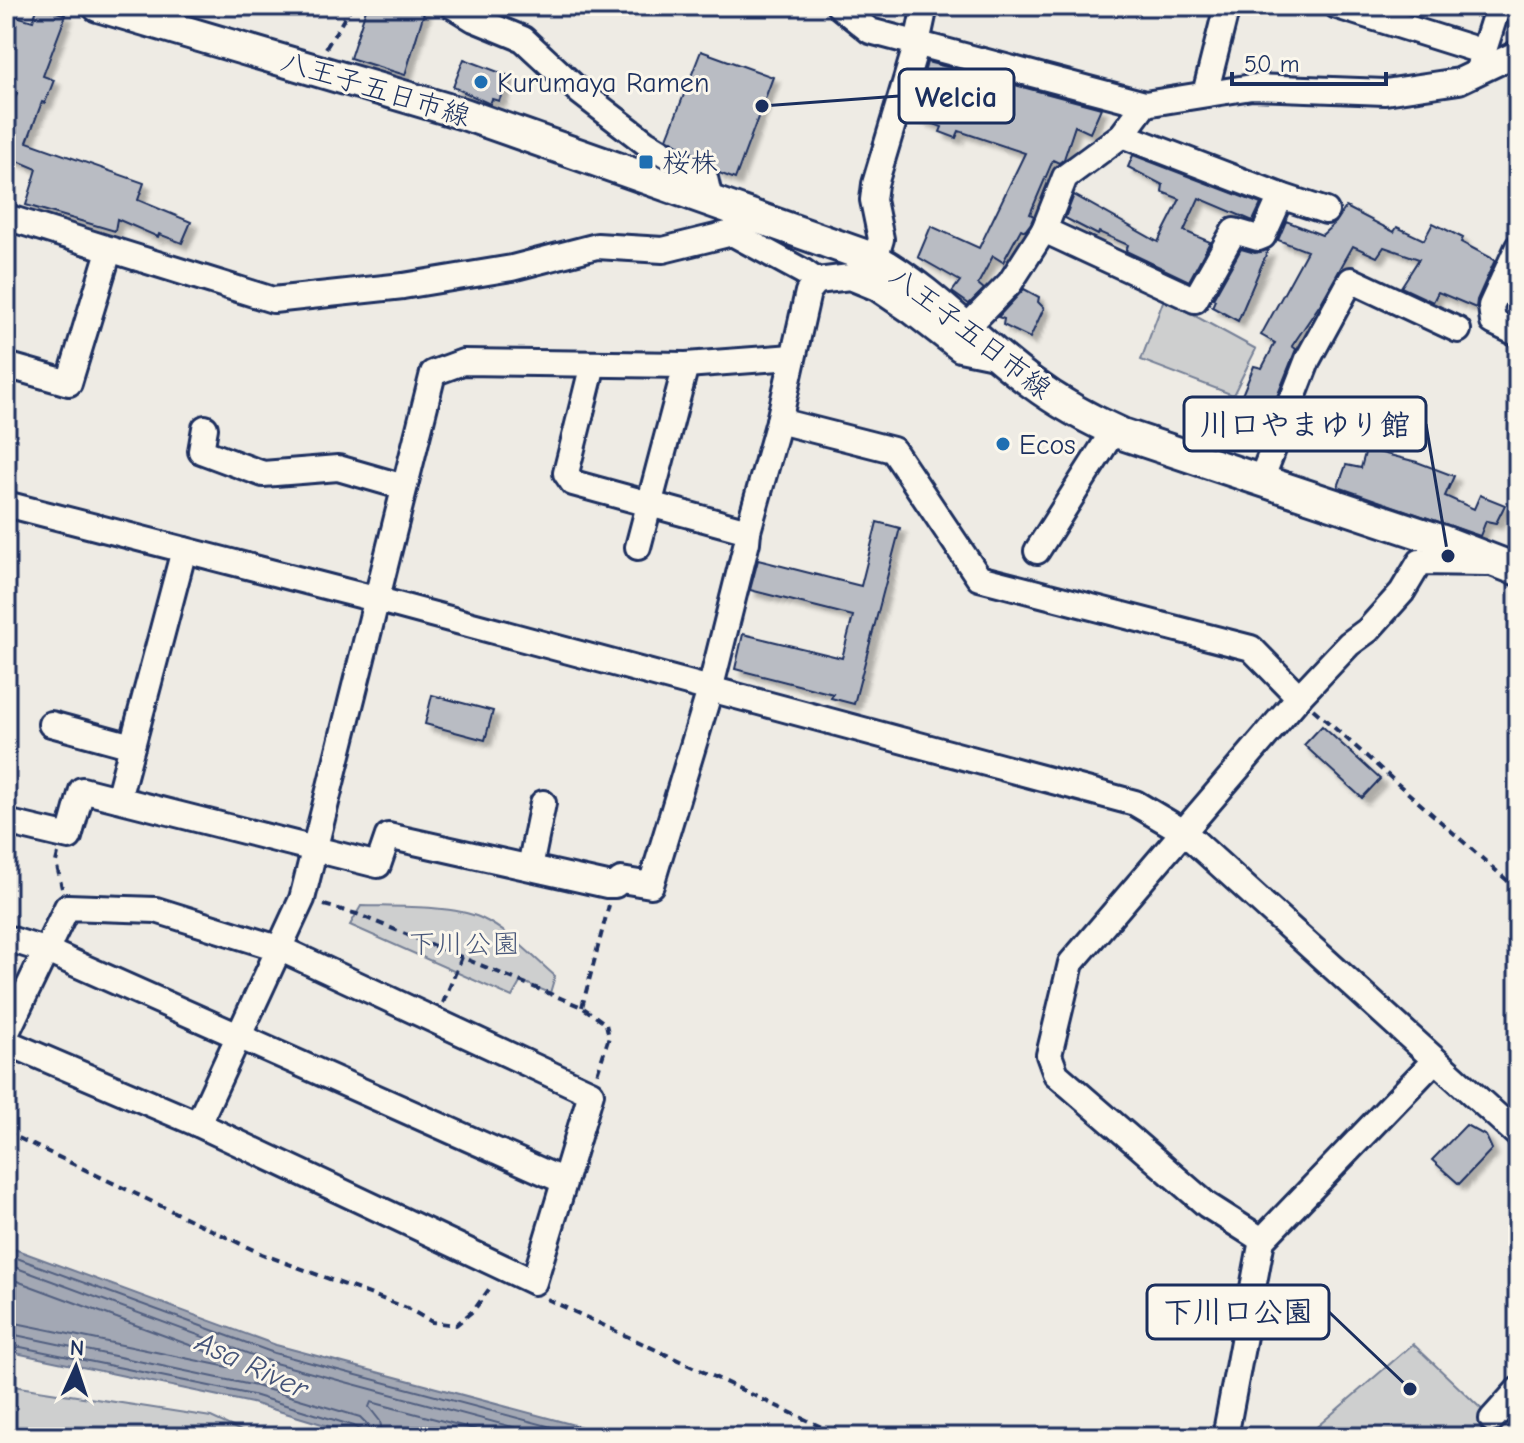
<svg xmlns="http://www.w3.org/2000/svg" width="1524" height="1443" font-family="'Comic Neue','Klee One',sans-serif">
<defs>
<filter id="shadow"><feDropShadow dx="6" dy="6" stdDeviation="2" flood-color="#0004"/></filter>
</defs>
<rect width="100%" height="100%" fill="#eeebe4"/>
<filter id="ink" filterUnits="userSpaceOnUse"><feTurbulence type="fractalNoise" baseFrequency=".0125" numOctaves="2"/><feDisplacementMap in="SourceGraphic" scale="16" xChannelSelector="R" yChannelSelector="G"/><feConvolveMatrix kernelMatrix="1 2 1 2 8 2 1 2 1" color-interpolation-filters="sRGB"/></filter>
<g filter="url(#ink)">
<g fill="#cecfcf" stroke="#747f96" stroke-width="2">
<polygon points="1164,299 1256,349 1233,395 1141,360"/>
<path d="M 361,906 C 394,907 452,905 481,918 C 509,931 532,956 555,976 L 550,993 L 521,981 L 512,997 L 350,925 Z"/>
<polygon points="1413,1344 1492,1419 1491,1437 1305,1437"/>
<polygon points="6,1385 211,1417 254,1437 6,1437"/>
</g>
<polygon fill="#a3a8b4" stroke="#6d7892" stroke-width="2" points="6,1246 276,1345 593,1430 605,1437 365,1437 252,1403 6,1351"/>
<g fill="none" stroke-linecap="round" stroke-linejoin="round">
<g stroke="#515f80" stroke-width="2">
<polyline points="6,1254 274,1353 589,1437"/>
<polyline points="6,1264 271,1362 550,1437"/>
<polyline points="6,1277 230,1360 233,1364 228,1367 6,1321"/>
<polyline points="6,1333 256,1386 360,1417 368,1425 371,1437"/>
<polyline points="6,1344 253,1395 354,1426 360,1430 361,1437"/>
<polyline points="383,1437 380,1421 369,1407 371,1402 504,1437"/>
</g>
</g>
<g fill="#b9bcc3" stroke="#1b2f5e" stroke-width="2" filter="url(#shadow)">
<polygon points="38,6 66,15 43,76 54,80 45,103 42,102 27,142 144,183 138,200 191,222 182,243 159,234 158,237 117,219 115,231 26,205 37,169 6,156 6,121 17,93 10,91 13,81 6,80 6,13 33,21"/>
<polygon points="367,6 426,6 405,75 350,58"/>
<polygon points="701,51 773,77 735,179 719,173 713,165 667,138"/>
<polygon points="464,59 509,76 499,101 492,99 490,104 453,87"/>
<polygon points="927,62 966,72 990,85 992,79 1101,108 1090,133 1075,126 1064,159 1059,163 1053,160 1030,214 1034,216 1031,223 1025,231 1021,229 1003,262 993,256 978,284 984,289 969,304 952,292 960,281 918,257 931,226 979,248 1025,153 959,131 956,138 940,132 942,127 913,116"/>
<polygon points="1133,155 1261,204 1253,221 1199,198 1184,231 1210,242 1189,281 1126,251 1128,245 1099,232 1098,235 1065,218 1074,195 1158,242 1180,199 1162,192 1163,185 1128,167"/>
<polygon points="1346,207 1394,232 1397,227 1424,240 1433,223 1463,238 1461,242 1495,260 1477,300 1476,308 1438,292 1433,302 1401,287 1419,259 1384,247 1377,257 1353,246 1321,303 1292,346 1296,349 1270,414 1242,395 1254,366 1262,368 1275,343 1261,335 1307,251 1278,240 1286,221 1322,235 1336,222"/>
<polygon points="1241,249 1255,253 1268,250 1238,321 1212,307 1215,300 1213,299"/>
<polygon points="1024,289 1039,297 1038,302 1044,308 1030,338 1003,325 1004,319 998,317"/>
<polygon points="1366,449 1417,462 1454,476 1445,496 1474,509 1480,495 1505,505 1496,523 1486,521 1480,536 1338,487 1346,465 1361,468"/>
<polygon points="877,522 900,528 854,704 831,698 833,694 735,669 743,634 842,658 853,616 750,590 758,560 861,586"/>
<polygon points="432,695 493,711 485,740 425,724"/>
<polygon points="1322,726 1380,779 1362,798 1304,745"/>
<polygon points="1466,1125 1486,1136 1492,1149 1459,1184 1432,1160"/>
</g>
<g fill="none" stroke-linecap="round" stroke-linejoin="round">
<defs>
<g id="minor">
<polyline points="453,6 474,19 523,39 580,92 645,142 705,178 710,200"/>
<polyline points="839,6 870,31 1145,104 1252,87 1385,92 1459,81 1518,53"/>
<polyline points="1337,6 1484,52"/>
<polyline points="1479,66 1498,6"/>
<polyline points="1205,94 1227,6"/>
<polyline points="1145,104 1122,135 1065,177 1044,230 1195,300 1234,231 1258,238 1263,236 1281,196 1326,211"/>
<polyline points="1122,135 1281,196"/>
<polyline points="6,217 273,300 403,286 512,268 597,246 663,250 732,233 747,213"/>
<polyline points="732,233 804,272 817,281"/>
<polyline points="1518,247 1491,306 1493,322 1518,334"/>
<polyline points="875,259 881,239 873,200 875,184 917,43 925,6"/>
<polyline points="966,328 1010,283 1044,230"/>
<polyline points="593,364 566,473 573,483 748,531"/>
<polyline points="6,365 69,383 109,251"/>
<polyline points="779,421 893,450 979,578 1251,648 1299,697"/>
<polyline points="205,428 201,451 263,474 338,468 404,487"/>
<polyline points="1261,480 1308,359 1351,280 1458,330"/>
<polyline points="6,504 375,599 1135,803 1184,832 1518,1135"/>
<polyline points="638,547 686,365"/>
<polyline points="1037,551 1114,430"/>
<polyline points="51,724 132,746"/>
<polyline points="118,799 184,550"/>
<polyline points="6,822 69,837 82,790 378,865 388,836 607,885 615,885 621,880 651,885 710,690 747,542 748,531 779,421 808,292 817,281 850,277 877,288 911,311 960,349 999,357"/>
<polyline points="530,867 543,803"/>
<polyline points="6,938 47,951 564,1181"/>
<polyline points="6,1034 67,907 156,910 281,949 591,1093 534,1282 198,1124 6,1042"/>
<polyline points="198,1124 302,899 433,373 463,362 686,365 792,357"/>
<polyline points="1262,1240 1207,1205 1056,1074 1049,1055 1071,963 1299,697 1349,644 1368,630 1402,592 1420,562 1487,563"/>
<polyline points="1492,1419 1518,1390"/>
<polyline points="1225,1437 1262,1240 1435,1060"/>
</g>
<path id="major" d="M 98,6 L 464,114 L 875,259 C 934,292 977,343 1031,382 C 1059,403 1090,420 1122,434 L 1443,541 L 1518,570"/>
</defs>
<use href="#minor" stroke="#1b2f5e" stroke-width="30"/>
<use href="#major" stroke="#1b2f5e" stroke-width="36"/>
<g stroke="#1b2f5e" stroke-width="4" stroke-dasharray="8 6" stroke-linecap="butt">
<polyline points="326,48 352,6"/>
<polyline points="1313,709 1518,890"/>
<polyline points="58,854 56,862 62,888"/>
<polyline points="324,905 357,914 582,1007 606,1024 609,1037 597,1074"/>
<polyline points="443,1003 462,957"/>
<polyline points="582,1007 609,905"/>
<polyline points="6,1132 262,1254 407,1308 432,1322 456,1325 474,1310 492,1285"/>
<polyline points="547,1299 843,1437"/>
</g>
<use href="#minor" stroke="#fbf7ec" stroke-width="24"/>
<use href="#major" stroke="#fbf7ec" stroke-width="30"/>
</g>
</g>
<g fill="#1f6fb2" stroke="#fbf7ec" stroke-width="3">
<circle cx="481" cy="82" r="8"/>
<rect x="638" y="154" width="16" height="16" rx="4"/>
<circle cx="1003" cy="444" r="8"/>
</g>
<g text-anchor="middle" stroke-width="6" stroke-linejoin="round" paint-order="stroke">
<g font-size="28" fill="#1b2f5e" stroke="#fbf7ec" text-anchor="start">
<text x="497" y="92">Kurumaya Ramen</text>
<text x="662" y="172">桜株</text>
<text x="1019" y="454">Ecos</text>
</g>
<g font-size="28" fill="#1b2f5e" stroke="#fbf7ec">
<text transform="translate(376 88) rotate(17)" y="10">八王子五日市線</text>
<text transform="translate(971 332) rotate(38)" y="10">八王子五日市線</text>
</g>
<g font-size="28" fill="#48577a" stroke="#fbf7ec">
<text x="464" y="953">下川公園</text>
</g>
<g font-size="30" font-style="italic" fill="#445378" stroke="#fbf7ec">
<text transform="translate(252 1365) rotate(25)" y="10">Asa River</text>
</g>
</g>
<path fill="none" stroke="#1b2f5e" stroke-width="3" d="M762 106L899 96M1448 556L1426 424M1410 1389L1329 1312"/>
<g fill="#1b2f5e" stroke="#fbf7ec" stroke-width="3">
<circle cx="762" cy="106" r="8"/>
<circle cx="1448" cy="556" r="8"/>
<circle cx="1410" cy="1389" r="8"/>
</g>
<g fill="#fbf7ec" stroke="#1b2f5e" stroke-width="3">
<rect x="899" y="69" width="115" height="54" rx="8"/>
<rect x="1184" y="397" width="242" height="54" rx="8"/>
<rect x="1147" y="1285" width="182" height="54" rx="8"/>
</g>
<g font-size="30" text-anchor="middle" font-weight="bold" fill="#1b2f5e">
<text x="956" y="107">Welcia</text>
<text x="1305" y="435">川口やまゆり館</text>
<text x="1238" y="1322">下川口公園</text>
</g>
<rect width="1524" height="1443" fill="none" stroke="#fbf7ec" stroke-width="32"/>
<rect x="16" y="16" width="1492" height="1411" fill="none" stroke="#1b2f5e" stroke-width="3" filter="url(#ink)"/>
<g transform="translate(76 1367) rotate(3)" stroke="#fbf7ec" stroke-width="6" paint-order="stroke">
<path d="M0-6L14 30L0 20L-14 30Z" fill="#1b2f5e"/>
<text y="-12" font-size="22" font-weight="bold" text-anchor="middle" fill="#1b2f5e">N</text>
</g>
<path d="M1232 72v12h154v-12" fill="none" stroke="#1b2f5e" stroke-width="4"/>
<text x="1244" y="72" font-size="24" fill="#1b2f5e" stroke="#fbf7ec" stroke-width="6" paint-order="stroke">50 m</text>
</svg>
